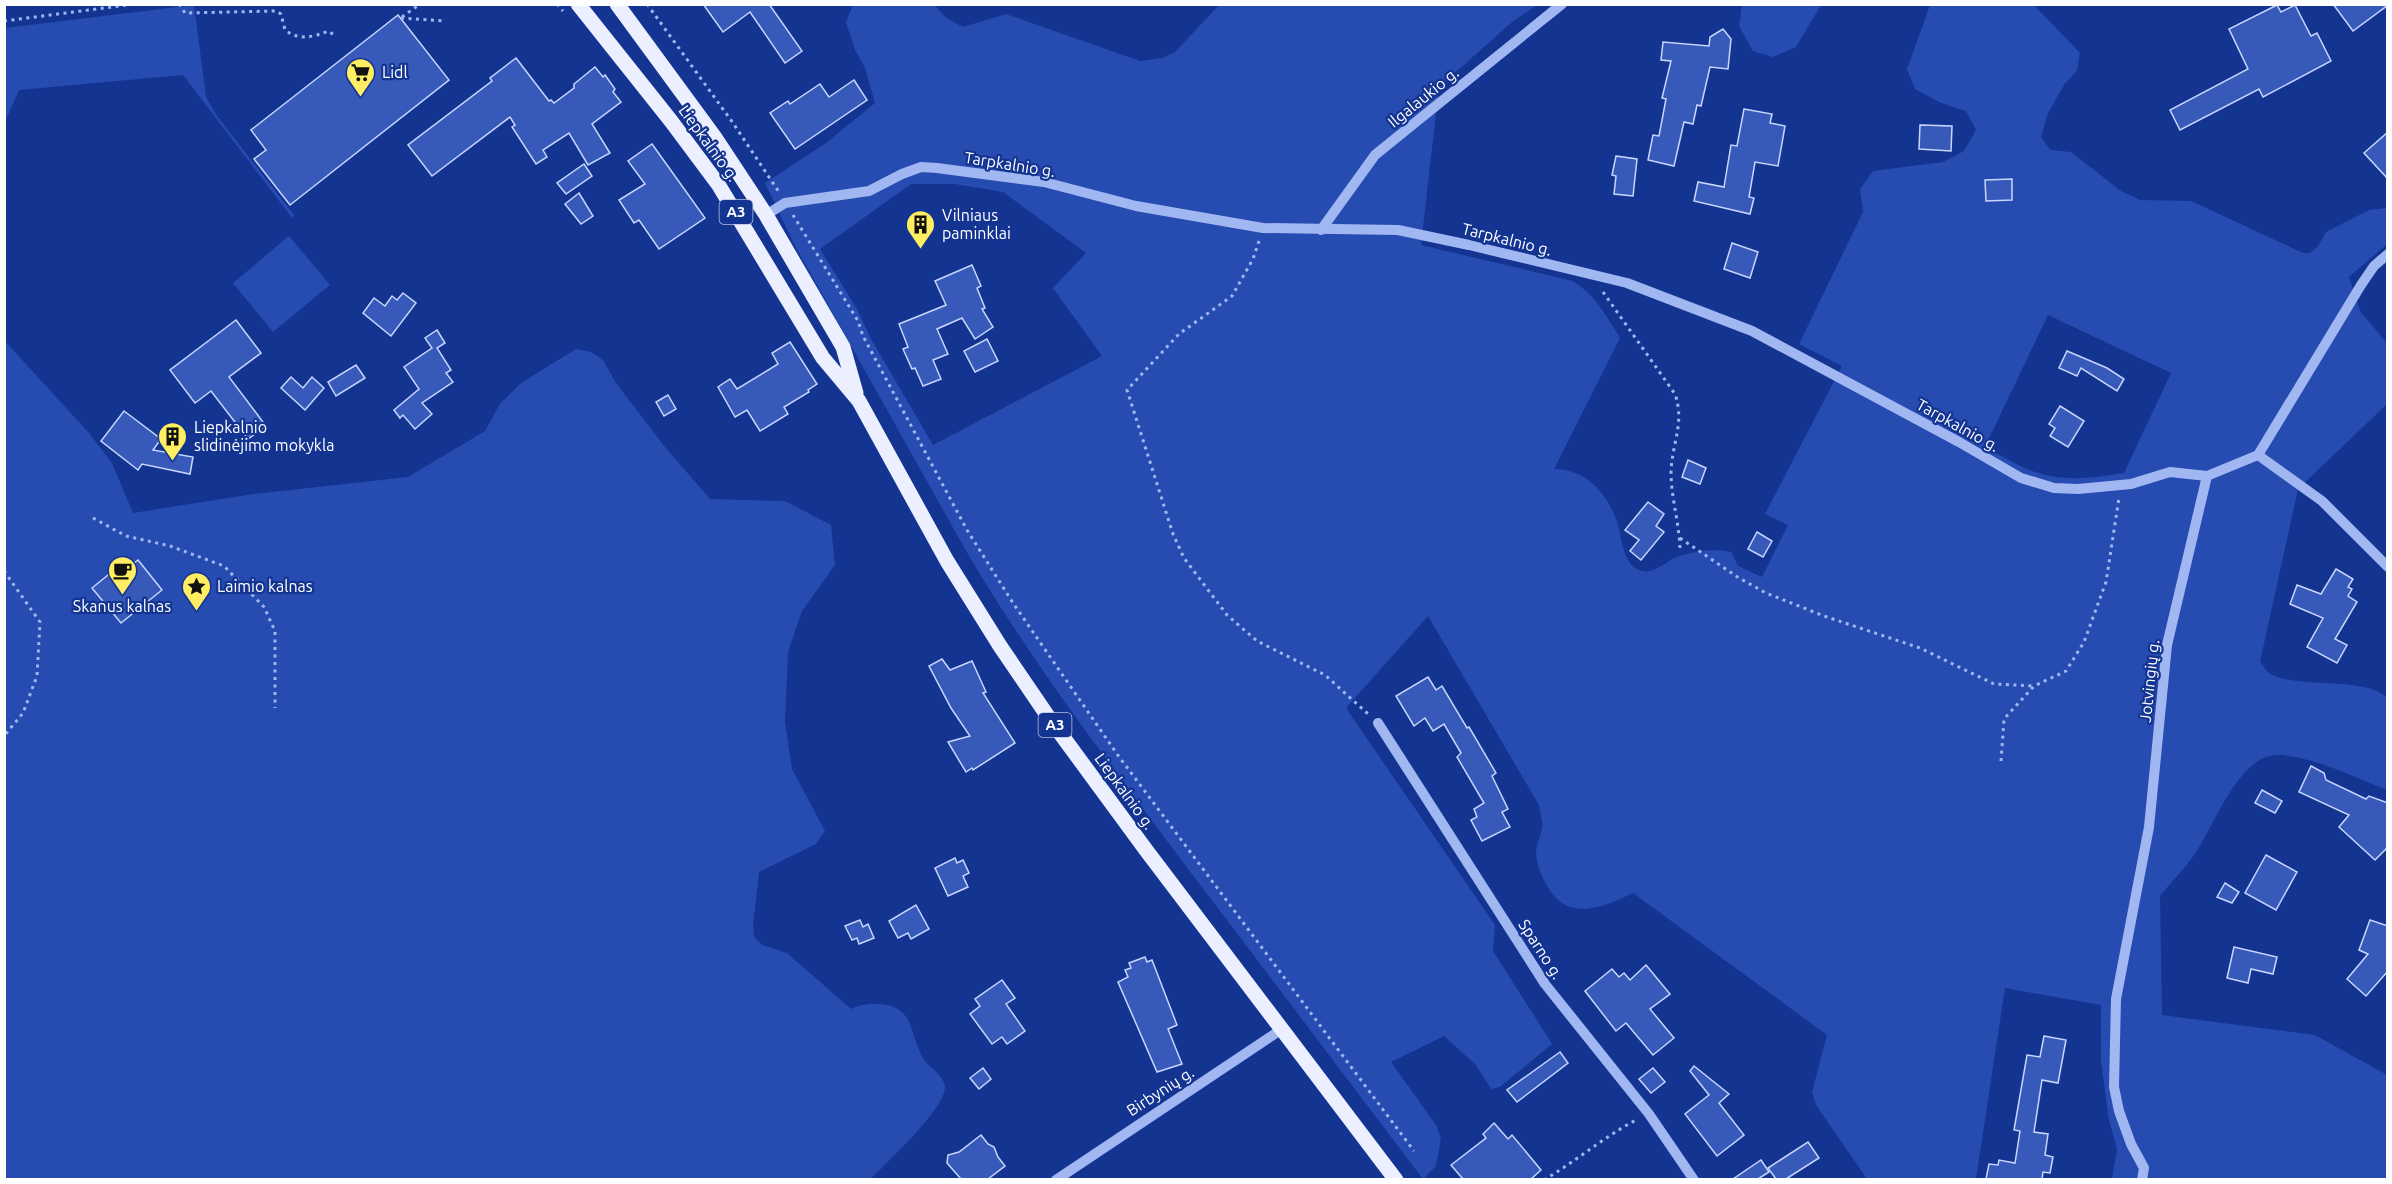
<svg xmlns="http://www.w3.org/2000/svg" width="2392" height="1184" font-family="Ubuntu,sans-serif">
<rect width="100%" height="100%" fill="#143492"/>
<g fill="#264bb1" fill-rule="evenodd">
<polygon points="194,5 206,97 217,116 294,215 293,219 183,75 19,90 5,122 5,28"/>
<path d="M 853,5 L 935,5 L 946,18 L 963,27 L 1006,14 L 1140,61 L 1162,58 L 1175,52 L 1219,5 L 1537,5 L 1511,23 L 1439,87 L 1421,245 L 1573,281 C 1595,295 1606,315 1620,338 L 1554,469 C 1587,469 1609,495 1618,525 C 1622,540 1623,563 1639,570 C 1653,576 1664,562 1677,557 C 1694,551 1714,548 1731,552 L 1738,566 L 1762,577 L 1788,525 L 1765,514 L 1842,366 L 1799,344 L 1863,212 L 1860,189 L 1873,171 L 1943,162 L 1964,151 L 1976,130 L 1966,111 L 1941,103 L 1915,89 L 1907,69 L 1930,5 L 2034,5 L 2080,53 L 2077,70 L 2064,85 L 2048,113 L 2041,137 L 2050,150 L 2071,152 L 2121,191 L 2140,200 L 2191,201 L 2303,253 L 2310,253 L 2318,246 L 2326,232 L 2369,210 L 2387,208 L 2387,244 L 2349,277 L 2360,311 L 2387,343 L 2387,404 L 2298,489 L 2260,662 C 2263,665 2266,671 2269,673 C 2294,690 2368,675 2388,699 L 2387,790 C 2354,777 2319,759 2282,755 C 2240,750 2215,825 2195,854 C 2184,869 2171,882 2160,896 L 2162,1015 L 2315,1035 L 2387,1075 L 2387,1179 L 2112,1179 L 2117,1149 L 2109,1120 L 2101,1061 L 2101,1005 L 2005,988 L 1976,1179 L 1867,1179 L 1816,1105 L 1812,1092 L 1827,1035 L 1633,893 C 1600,909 1565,923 1545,882 C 1540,873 1536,861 1536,851 C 1537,843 1541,836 1542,828 C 1543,821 1540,813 1539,805 L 1428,616 L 1346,708 L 1495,925 L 1493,951 L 1552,1044 L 1500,1087 L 1491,1089 L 1476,1065 L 1444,1036 L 1391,1062 L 1436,1125 L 1441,1138 L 1436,1166 L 1423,1179 C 1344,1075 1265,970 1185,865 C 1108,762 1030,660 965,549 L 795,246 L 765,183 L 826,143 L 875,103 L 865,68 L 855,50 L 846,22 ZM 911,184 L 955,184 L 1003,192 L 1086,253 L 1053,288 L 1102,356 L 933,445 L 871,339 L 857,309 L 820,249 ZM 2048,315 L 2171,373 L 2124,473 C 2095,478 2064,482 2035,472 C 2018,466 2001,456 1985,447 Z"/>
<polygon points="1742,5 1742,4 1821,5 1796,47 1773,57 1753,51 1739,26"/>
<polygon points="289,236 330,285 273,332 233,283"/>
<path d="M 4,340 L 89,433 L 112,463 L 133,513 L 253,494 L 408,477 L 485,431 L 500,404 L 521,383 L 576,349 L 591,352 L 603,360 L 616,383 L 665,447 L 710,499 L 785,501 L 831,525 L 835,565 L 802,611 L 788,652 L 785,722 L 792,769 L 825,831 L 816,844 L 759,872 L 753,926 L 754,937 L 762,945 L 787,953 L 851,1009 C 861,1004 868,1004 878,1004 C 915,1005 909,1034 923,1058 C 929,1068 944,1075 945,1087 C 945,1109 887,1162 871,1179 L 5,1179 Z"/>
</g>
<g fill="#3759b9" stroke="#c8d6fc" stroke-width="1.5">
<polygon points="703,4 769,4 802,51 785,63 750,12 723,32"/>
<polygon points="2333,4 2388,4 2388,5 2353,31"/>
<polygon points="2277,5 2281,12 2295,5 2311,36 2317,33 2331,61 2263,97 2259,89 2180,130 2170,110 2248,69 2229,29"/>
<polygon points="398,15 449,80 290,205 254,159 266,150 251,130"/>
<polygon points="1723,29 1731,39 1728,69 1710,67 1701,106 1697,105 1693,124 1684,122 1674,166 1648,160 1653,135 1659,136 1666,99 1662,98 1671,61 1661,60 1663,42 1709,46 1710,37"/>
<polygon points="516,58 549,101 551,100 554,103 574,88 574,84 595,67 603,77 605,75 615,89 613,92 621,102 592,124 610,153 588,165 569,133 543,150 547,157 536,164 512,127 515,125 510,117 432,176 408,145 492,81 490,78"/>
<polygon points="854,80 867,100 795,149 770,113 788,101 790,104 820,84 829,97"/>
<polygon points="1744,109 1772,114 1770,123 1785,126 1778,166 1755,162 1749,197 1754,198 1750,214 1694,201 1698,182 1724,187 1731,145 1737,146"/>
<polygon points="1920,125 1952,126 1951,151 1919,149"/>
<polygon points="2388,132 2388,179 2364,153"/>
<polygon points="652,144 705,218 659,249 639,220 634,223 619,200 645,184 628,161"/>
<polygon points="1616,156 1637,159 1633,196 1614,194 1616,176 1612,175"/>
<polygon points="584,164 592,176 566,194 557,183"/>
<polygon points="2012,179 2012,200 1986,201 1985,180"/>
<polygon points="579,193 593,216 581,224 565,204"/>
<polygon points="1732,243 1758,252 1750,278 1724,269"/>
<polygon points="972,265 981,286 977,288 985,308 982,309 993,327 975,339 962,318 937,329 948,354 933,360 941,379 923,386 915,368 912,369 903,349 908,347 899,324 946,305 935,281"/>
<polygon points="403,293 416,303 391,336 363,313 374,298 385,306 392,296 397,300"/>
<polygon points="236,320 261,353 229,377 266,426 248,439 211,391 195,403 170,370"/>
<polygon points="437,330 445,343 437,348 451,370 446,373 453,382 422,403 432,414 415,429 403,415 400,418 394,410 419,389 404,367 432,348 425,338"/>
<polygon points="987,339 998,361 975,372 964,351"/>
<polygon points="790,342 817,384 808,390 809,392 784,407 788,414 760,431 747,410 735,417 718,387 730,379 737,389 778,364 772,353"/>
<polygon points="2067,351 2107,368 2124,379 2117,391 2081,368 2077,376 2059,368"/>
<polygon points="356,365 365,378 336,396 328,382"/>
<polygon points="291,377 303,388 312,377 324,388 305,410 281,388"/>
<polygon points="668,395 676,409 664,416 656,402"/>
<polygon points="2060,406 2084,421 2068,447 2050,436 2055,428 2049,424"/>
<polygon points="124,411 161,439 153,450 193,457 190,474 142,464 138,470 101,441"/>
<polygon points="1688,460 1706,468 1700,484 1682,477"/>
<polygon points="1648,502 1664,514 1656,526 1664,532 1641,560 1630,551 1639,540 1625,530"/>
<polygon points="1757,532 1772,541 1763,557 1748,549"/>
<polygon points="138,560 162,590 121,623 92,588 124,562 129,567"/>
<polygon points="2336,569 2353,579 2348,587 2352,589 2348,596 2357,602 2335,639 2347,645 2337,663 2307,647 2323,618 2290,604 2297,585 2321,594"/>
<polygon points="942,659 950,670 972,661 986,692 983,693 1015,743 973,770 972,768 966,772 948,742 970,736 951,708 929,666"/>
<polygon points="1428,677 1436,690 1442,686 1467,728 1469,727 1496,773 1492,776 1508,809 1502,812 1510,827 1482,841 1471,820 1477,817 1474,809 1484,803 1457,757 1461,753 1444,724 1433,731 1425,718 1414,726 1396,696"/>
<polygon points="2311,766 2324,773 2326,780 2366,799 2369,796 2388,803 2388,847 2375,860 2339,827 2349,815 2299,792"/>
<polygon points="2262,790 2282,801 2275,813 2255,803"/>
<polygon points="2266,855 2297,872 2276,910 2245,893"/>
<polygon points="955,858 957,863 963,860 969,873 963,876 968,887 948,896 935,868"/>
<polygon points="2225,883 2239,892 2232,903 2217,897"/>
<polygon points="916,905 929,929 911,939 908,933 898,938 889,921"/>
<polygon points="860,920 863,927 868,924 874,938 859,944 857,938 852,940 845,926"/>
<polygon points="2370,920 2388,926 2388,971 2366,996 2347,979 2368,954 2359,950"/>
<polygon points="2234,947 2277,957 2273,974 2251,969 2248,983 2227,978"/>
<polygon points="1145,957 1147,962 1152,960 1177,1025 1168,1029 1182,1064 1157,1072 1118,982 1128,977 1125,970 1131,968 1129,963"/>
<polygon points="1646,965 1670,994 1650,1009 1674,1038 1653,1055 1626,1023 1616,1031 1585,991 1612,969 1619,977 1624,973 1630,980"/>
<polygon points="1002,980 1015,998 1006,1004 1025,1031 1007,1044 1002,1037 992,1044 970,1014 980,1006 975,999"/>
<polygon points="2044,1036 2066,1040 2058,1083 2042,1080 2034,1132 2048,1134 2045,1155 2053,1157 2050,1173 2043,1172 2042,1179 1986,1179 1989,1164 1998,1165 1999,1160 2015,1163 2020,1131 2014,1130 2027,1055 2040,1057"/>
<polygon points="1560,1052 1568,1063 1517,1102 1507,1090"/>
<polygon points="1694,1066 1729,1094 1719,1103 1744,1135 1717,1156 1685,1114 1709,1095 1690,1071"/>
<polygon points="983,1068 991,1079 979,1089 970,1078"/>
<polygon points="1653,1068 1665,1082 1651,1093 1639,1079"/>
<polygon points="1494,1123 1508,1139 1512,1135 1541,1170 1531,1179 1463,1179 1451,1165 1486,1138 1483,1134"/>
<polygon points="981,1135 988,1144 994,1147 998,1157 1005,1166 988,1179 961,1179 947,1163 948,1155 959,1152"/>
<polygon points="1808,1142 1819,1158 1786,1179 1776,1179 1768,1168"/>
<polygon points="1761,1160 1769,1172 1758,1179 1733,1179"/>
</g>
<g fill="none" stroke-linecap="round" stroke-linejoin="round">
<g stroke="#a1b7f2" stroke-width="3" stroke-dasharray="3 4.5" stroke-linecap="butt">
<path d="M 179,4 L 185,13 L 276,11 L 281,14 L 285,30 C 300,41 312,37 329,31 L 336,37"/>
<polyline points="557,4 563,11"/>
<polyline points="647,4 733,123 779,192"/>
<polyline points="402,17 420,4"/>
<polyline points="401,18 444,21"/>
<polyline points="4,21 135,4"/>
<polyline points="793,215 858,321 863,336 967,530 1013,603 1117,754 1414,1151"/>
<polyline points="1259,241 1253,259 1232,296 1179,334 1127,390 1173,534 1184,558 1227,615 1257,641 1325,675 1368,714"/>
<path d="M 1603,292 L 1675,394 C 1685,423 1672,443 1671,472 C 1671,499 1680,525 1680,552"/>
<polyline points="93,518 126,536 170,546 224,566 264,607 275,631 275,708"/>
<polyline points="1680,538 1739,578 1766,593 1824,616 1920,648 1994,684 2034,686"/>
<polyline points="4,571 40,622 37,676 23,713 4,736"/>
<polyline points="2001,761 2004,719 2034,686 2066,671 2084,642 2106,582 2119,498"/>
<path d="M 1544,1180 C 1576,1161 1604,1137 1636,1120"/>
</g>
<g stroke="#a1b7f2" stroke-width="10">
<polyline points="766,215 785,203 869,191 902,174 921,167 937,168 1044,182 1136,206 1263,228 1398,230 1469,245 1627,283 1752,331 1959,442 2021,478 2054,488 2078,489 2131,484 2170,472 2207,476"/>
<polyline points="1321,230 1375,155 1562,4"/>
<polyline points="2258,455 2322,501 2388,567"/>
<polyline points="1378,723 1545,984 1649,1114 1694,1180"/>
<polyline points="1056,1180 1282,1029"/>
<polyline points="2142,1180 2144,1168 2131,1144 2119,1111 2114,1087 2116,999 2149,827 2167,645 2207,476 2258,455 2361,285 2374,266 2388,254"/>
</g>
<g stroke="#ebefff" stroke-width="15">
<polyline points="578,4 671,121 718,184 823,358 859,401 947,561 1000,646 1049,718 1146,850 1396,1180"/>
<polyline points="617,4 716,139 766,215 843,347 856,393"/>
</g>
</g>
<defs>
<symbol id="supermarket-pin" viewBox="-11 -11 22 30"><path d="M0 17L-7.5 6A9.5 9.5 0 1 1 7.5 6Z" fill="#ffee61" stroke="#143492"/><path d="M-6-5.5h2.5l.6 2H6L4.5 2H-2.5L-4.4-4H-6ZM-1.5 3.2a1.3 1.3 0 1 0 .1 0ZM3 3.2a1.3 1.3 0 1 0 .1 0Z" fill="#111"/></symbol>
<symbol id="building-pin" viewBox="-11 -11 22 30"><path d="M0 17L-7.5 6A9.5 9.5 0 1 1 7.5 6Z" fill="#ffee61" stroke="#143492"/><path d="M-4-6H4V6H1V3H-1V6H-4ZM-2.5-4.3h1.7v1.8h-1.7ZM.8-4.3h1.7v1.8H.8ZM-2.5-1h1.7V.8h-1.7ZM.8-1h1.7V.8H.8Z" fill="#111"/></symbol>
<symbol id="cafe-pin" viewBox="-11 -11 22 30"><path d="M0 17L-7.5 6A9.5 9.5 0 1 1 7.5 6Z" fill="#ffee61" stroke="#143492"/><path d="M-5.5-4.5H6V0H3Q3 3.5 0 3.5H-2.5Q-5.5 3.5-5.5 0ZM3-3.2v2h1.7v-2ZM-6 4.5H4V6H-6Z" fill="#111"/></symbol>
<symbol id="sight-pin" viewBox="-11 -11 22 30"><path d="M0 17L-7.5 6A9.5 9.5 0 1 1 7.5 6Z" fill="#ffee61" stroke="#143492"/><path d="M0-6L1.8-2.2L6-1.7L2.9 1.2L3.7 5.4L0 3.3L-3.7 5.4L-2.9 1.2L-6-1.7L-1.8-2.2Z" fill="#111"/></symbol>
</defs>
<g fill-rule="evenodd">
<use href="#supermarket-pin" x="344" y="56" width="33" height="45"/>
<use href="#building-pin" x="904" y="208" width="33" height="45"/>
<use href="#building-pin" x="156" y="420" width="33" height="45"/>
<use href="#cafe-pin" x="106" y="554" width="33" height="45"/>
<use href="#sight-pin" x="180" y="570" width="33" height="45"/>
</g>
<g text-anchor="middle" stroke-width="4.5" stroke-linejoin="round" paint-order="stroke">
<g fill="#143492" stroke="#b8c2de" stroke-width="1.5">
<rect x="719.5" y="200" width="33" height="24" rx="4.5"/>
<rect x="1038.5" y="713" width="33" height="24" rx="4.5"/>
</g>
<g font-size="15" font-weight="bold" fill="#fff">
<text x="736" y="217">A3</text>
<text x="1055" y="730">A3</text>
</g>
<g font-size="16" fill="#fff" stroke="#143492" text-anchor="start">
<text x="382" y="78">Lidl</text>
<text x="942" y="221">Vilniaus<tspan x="942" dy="18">paminklai</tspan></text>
<text x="194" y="433">Liepkalnio<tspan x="194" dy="18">slidinėjimo mokykla</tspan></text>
<text x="217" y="592">Laimio kalnas</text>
<text x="122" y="612" text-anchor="middle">Skanus kalnas</text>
</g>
<g font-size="16" fill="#fff" stroke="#143492">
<text transform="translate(1423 97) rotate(-39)" y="6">Ilgalaukio g.</text>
<text transform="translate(709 143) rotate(54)" y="6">Liepkalnio g.</text>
<text transform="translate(1010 164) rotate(9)" y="6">Tarpkalnio g.</text>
<text transform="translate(1507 239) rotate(14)" y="6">Tarpkalnio g.</text>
<text transform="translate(1958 425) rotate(29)" y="6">Tarpkalnio g.</text>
<text transform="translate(2149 681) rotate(-84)" y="6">Jotvingių g.</text>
<text transform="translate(1125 791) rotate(54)" y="6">Liepkalnio g.</text>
<text transform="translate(1541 949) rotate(57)" y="6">Sparno g.</text>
<text transform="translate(1160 1091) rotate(-33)" y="6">Birbynių g.</text>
</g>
</g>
<rect width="2392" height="1184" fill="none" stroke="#ffffff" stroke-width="12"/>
</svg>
